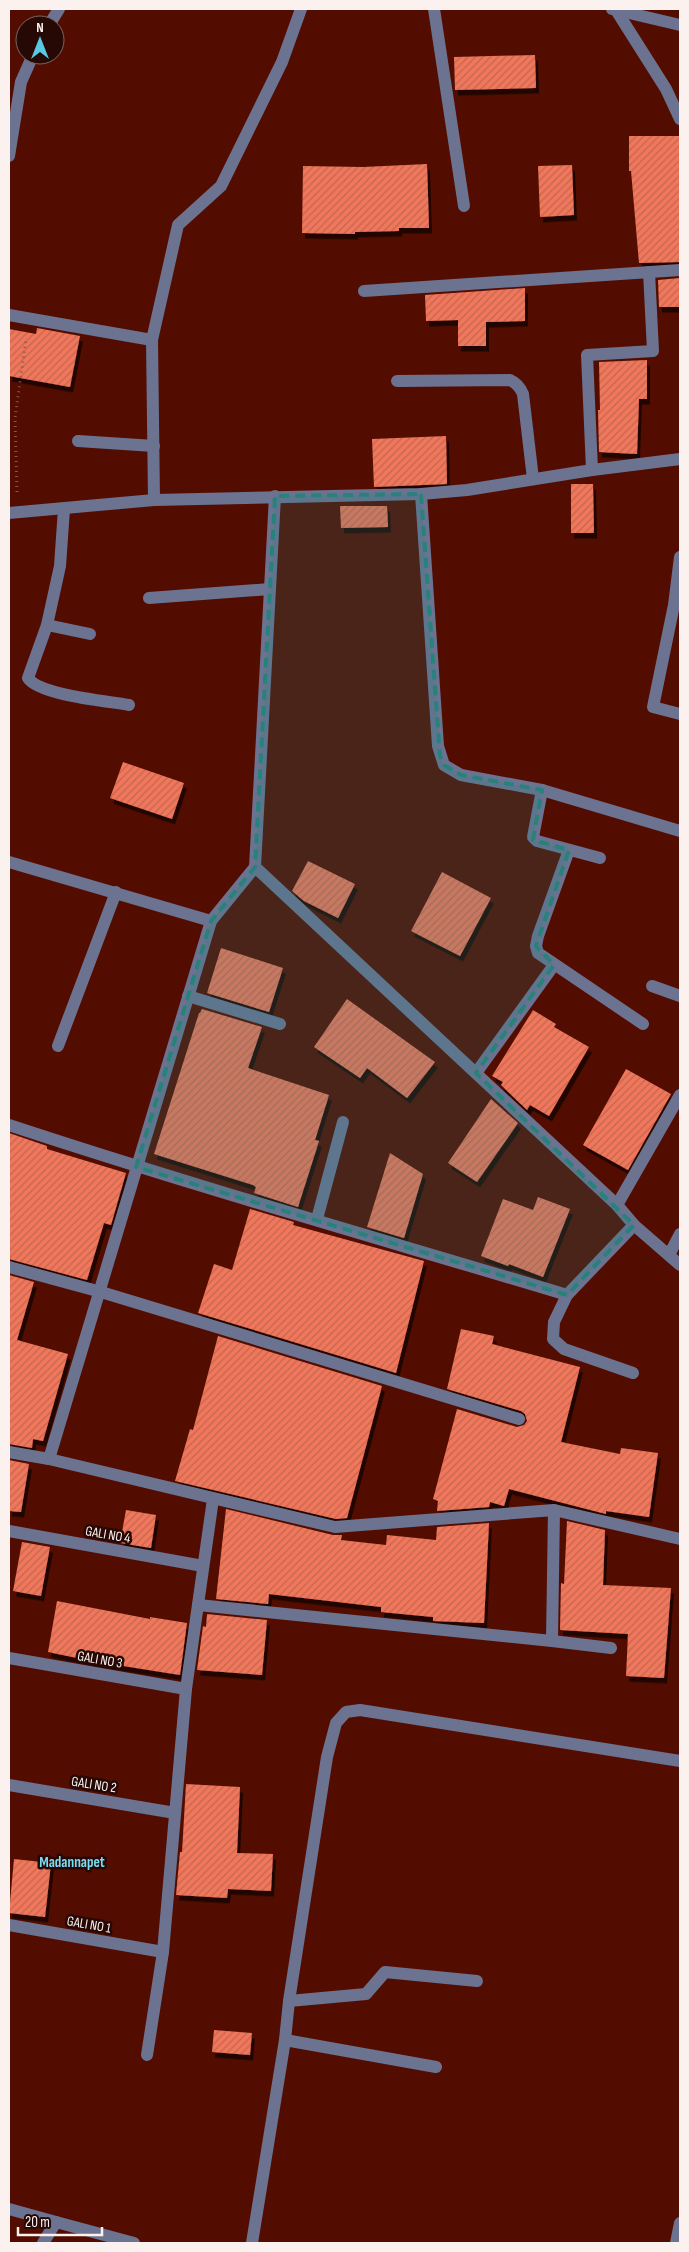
<svg xmlns="http://www.w3.org/2000/svg" width="689" height="2252" font-family="'Sofia Sans Condensed',sans-serif">
<defs>
<pattern id="building-hatch" width="6" height="6" patternUnits="userSpaceOnUse" patternTransform="scale(1.25)"><rect width="6" height="6" fill="#f1765a"/><path d="M-1 1l2-2M0 6l6-6M5 7l2-2" fill="none" stroke="#bf6855"/></pattern>
<filter id="shadow"><feDropShadow dx="3" dy="5.5" stdDeviation="0" flood-color="#0009"/></filter>
</defs>
<rect width="100%" height="100%" fill="#530d00"/>
<g fill="url(#building-hatch)" filter="url(#shadow)">
<polygon points="535,55 536,88 455,90 454,57"/>
<polygon points="629,136 680,136 680,262 639,263 631,171 629,171"/>
<polygon points="427,164 429,228 399,228 399,231 355,232 355,234 302,233 303,166 363,167"/>
<polygon points="572,165 574,215 540,217 538,166"/>
<polygon points="680,278 680,307 659,307 658,280"/>
<polygon points="525,288 525,321 486,322 486,346 458,346 458,320 426,321 425,295"/>
<polygon points="37,328 80,336 70,387 9,376 9,329 36,334"/>
<polygon points="647,360 647,399 639,399 637,454 599,452 598,410 600,410 599,362"/>
<polygon points="446,436 447,484 374,487 372,439"/>
<polygon points="571,484 593,484 594,533 571,533"/>
<polygon points="340,506 387,506 388,527 341,528"/>
<polygon points="123,762 184,783 172,819 110,798"/>
<polygon points="308,861 355,884 338,918 304,901 292,891"/>
<polygon points="442,872 491,898 460,956 411,931"/>
<polygon points="221,948 283,968 269,1012 207,993"/>
<polygon points="347,999 435,1062 407,1098 367,1068 360,1078 314,1047"/>
<polygon points="202,1009 262,1027 248,1068 329,1095 315,1140 319,1141 298,1207 254,1193 256,1187 253,1185 154,1154 199,1013 200,1013"/>
<polygon points="533,1010 556,1024 554,1027 589,1047 549,1116 530,1105 527,1110 501,1085 503,1082 492,1076"/>
<polygon points="626,1069 671,1094 628,1170 583,1145"/>
<polygon points="491,1099 518,1123 477,1182 448,1163"/>
<polygon points="9,1133 47,1146 47,1149 126,1173 111,1225 104,1223 87,1280 9,1259"/>
<polygon points="390,1153 423,1174 404,1238 367,1227"/>
<polygon points="538,1197 570,1209 543,1277 509,1264 508,1266 481,1256 503,1199 533,1210"/>
<polygon points="250,1209 294,1222 293,1225 424,1261 396,1373 198,1313 214,1264 232,1270"/>
<polygon points="9,1275 34,1282 17,1340 68,1354 43,1441 33,1439 32,1448 9,1444"/>
<polygon points="461,1329 494,1336 492,1344 580,1367 561,1442 620,1454 621,1448 658,1453 649,1517 606,1511 606,1514 509,1489 504,1506 490,1502 489,1507 437,1511 438,1501 433,1499 457,1409 517,1427 524,1425 527,1421 525,1414 521,1411 447,1389"/>
<polygon points="218,1336 382,1386 347,1518 336,1519 175,1481 190,1429 193,1430"/>
<polygon points="9,1460 29,1464 21,1512 9,1511"/>
<polygon points="226,1509 333,1535 342,1535 341,1540 386,1545 387,1535 436,1540 437,1527 489,1523 484,1623 433,1621 433,1617 381,1612 381,1607 269,1594 268,1604 216,1599"/>
<polygon points="126,1510 156,1515 151,1548 120,1543"/>
<polygon points="567,1521 605,1530 603,1585 671,1588 664,1678 626,1676 628,1634 560,1630 561,1583 564,1584"/>
<polygon points="22,1542 50,1547 41,1596 13,1591"/>
<polygon points="57,1601 150,1619 150,1617 187,1623 180,1675 92,1661 48,1652"/>
<polygon points="207,1614 267,1620 262,1675 197,1670 203,1626 206,1627"/>
<polygon points="186,1784 240,1787 237,1853 273,1854 271,1891 228,1889 227,1898 176,1895 180,1852 182,1852"/>
<polygon points="14,1859 51,1863 45,1917 9,1913"/>
<polygon points="214,2030 252,2033 250,2055 212,2052"/>
</g>
<g fill="none" stroke-linecap="round" stroke-linejoin="round">
<polyline stroke="#88564c" stroke-width="3" stroke-dasharray="1 4" stroke-linecap="butt" points="17,492 15,418 26,339"/>
<g stroke="#6c7391" stroke-width="12">
<polyline points="434,9 464,206"/>
<polyline points="612,9 680,25"/>
<polyline points="616,10 666,89 680,119"/>
<polyline points="49,25 59,9"/>
<polyline points="9,156 21,82 33,55"/>
<polyline points="364,291 680,270"/>
<polyline points="9,315 152,340"/>
<path d="M 397,381 L 510,380 C 517,383 520,387 523,394 L 533,479"/>
<polyline points="78,441 154,446"/>
<polyline points="592,470 587,355 653,351 649,272"/>
<polyline points="421,494 438,746 444,765 461,775 542,790 680,831"/>
<polyline points="275,496 255,867 617,1205 634,1225 680,1265"/>
<polyline points="154,500 152,340 178,225 221,186 282,62 301,9"/>
<path d="M 64,509 L 60,566 L 47,625 L 28,678 C 39,695 107,701 129,705"/>
<polyline points="9,513 154,500 421,494 467,490 592,470 680,459"/>
<polyline points="680,557 674,605 653,707 680,714"/>
<polyline points="149,598 270,589"/>
<polyline points="47,625 90,634"/>
<polyline points="542,790 533,837 537,841 600,858"/>
<polyline points="569,850 538,936 536,946 538,953 643,1024"/>
<polyline points="9,862 211,921"/>
<polyline points="652,986 680,996"/>
<polyline points="188,996 280,1024"/>
<polyline points="58,1046 116,892"/>
<polyline points="476,1073 554,965"/>
<path d="M 9,1125 C 194,1186 381,1239 567,1295"/>
<polyline points="617,1205 680,1095"/>
<polyline points="317,1219 343,1122"/>
<polyline points="669,1255 680,1234"/>
<polyline points="9,1267 101,1292 519,1419"/>
<polyline points="633,1373 564,1349 553,1339 554,1322 567,1295 634,1225"/>
<polyline points="9,1452 49,1459 335,1527 554,1510 680,1539"/>
<polyline points="49,1459 211,921 255,867"/>
<polyline points="9,1531 203,1566"/>
<polyline points="198,1605 552,1641 611,1648"/>
<polyline points="552,1641 554,1510"/>
<polyline points="9,1658 186,1689"/>
<polyline points="9,1785 175,1813"/>
<polyline points="9,1925 163,1952"/>
<polyline points="289,2001 366,1994 385,1972 477,1981"/>
<polyline points="285,2040 436,2067"/>
<polyline points="147,2055 163,1952 186,1689 213,1499"/>
<polyline points="9,2209 56,2222"/>
<polyline points="43,2243 56,2222 134,2243"/>
<polyline points="252,2243 285,2040 289,2001 327,1757 336,1723 346,1712 360,1710 680,1761"/>
<polyline points="676,2243 680,2223"/>
</g>
</g>
<path fill="#27827b" fill-opacity="0.2" stroke="#27827b" stroke-width="4" stroke-dasharray="10 6" stroke-linejoin="round" d="M 421,494 L 440,756 L 444,765 L 461,775 L 542,790 L 533,840 L 569,850 L 536,946 L 554,965 L 476,1073 L 634,1225 L 567,1295 L 136,1167 L 211,921 L 255,867 L 275,496 Z"/>
<g text-anchor="middle" stroke-width="5" stroke-linejoin="round" paint-order="stroke">
<g font-size="14" fill="#fbf2f0" stroke="#260904">
<text transform="translate(108 1534) rotate(10)" y="5">GALI NO 4</text>
<text transform="translate(100 1659) rotate(10)" y="5">GALI NO 3</text>
<text transform="translate(94 1784) rotate(9)" y="5">GALI NO 2</text>
<text transform="translate(89 1924) rotate(10)" y="5">GALI NO 1</text>
</g>
<g font-size="15" font-weight="bold" fill="#79def5" stroke="#260904">
<text x="72" y="1867">Madannapet</text>
</g>
</g>
<rect width="689" height="2252" fill="none" stroke="#fbf2f0" stroke-width="20"/>
<g transform="translate(40 40)"><circle r="24" fill="#260904" stroke="#7b6662"/>
<path d="M0-4L9 19L0 12L-9 19Z" fill="#57c9e2"/>
<text y="-8" font-size="14" font-weight="bold" text-anchor="middle" fill="#fbf2f0">N</text>
</g>
<path d="M18 2227v8h84v-8" fill="none" stroke="#fbf2f0" stroke-width="2.5"/>
<text x="25" y="2227" font-size="15" fill="#fbf2f0" stroke="#260904" stroke-width="4" paint-order="stroke">20 m</text>
</svg>
